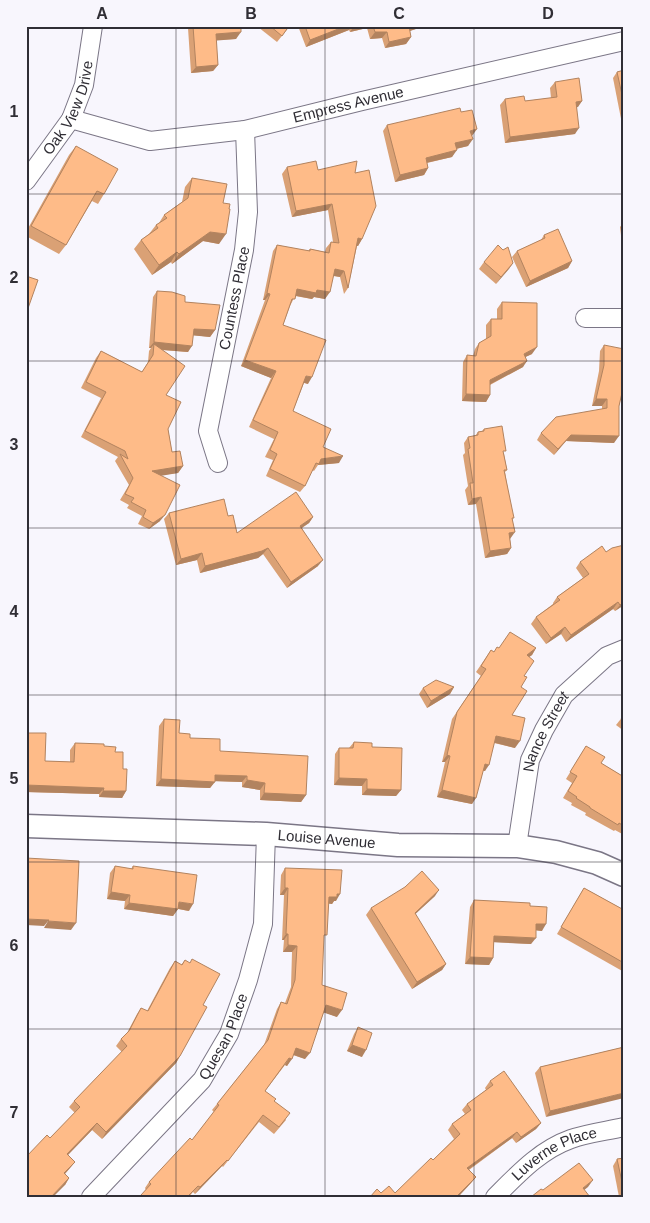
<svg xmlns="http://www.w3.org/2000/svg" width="650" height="1223" font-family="Arial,sans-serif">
<rect width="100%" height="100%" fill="#f8f6fd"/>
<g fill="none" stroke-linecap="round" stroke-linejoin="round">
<defs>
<g id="minor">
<path id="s1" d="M 71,119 L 150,141 L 245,130 L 362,101 L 624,41"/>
<path id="s2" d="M 26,181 L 71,119 L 84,85 L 93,26"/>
<polyline points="585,318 624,318"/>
<path id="s3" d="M 218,463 L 208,431 L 244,250 L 248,212 L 245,130"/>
<path id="s4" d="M 517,846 L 530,760 L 544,730 L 564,695 L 607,656 L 624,649"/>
<path id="s5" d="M 91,1197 L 202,1080 L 229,1034 L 248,980 L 263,924 L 266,834"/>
<path id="s6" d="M 495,1197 C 518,1174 540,1150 571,1139 C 588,1133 607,1131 624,1127"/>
</g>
<g id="tertiary">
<path id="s7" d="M 26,826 L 266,834 L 398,845 L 517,846 L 556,852 L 597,863 L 624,875"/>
</g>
</defs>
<use href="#minor" stroke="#7b7686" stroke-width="20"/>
<use href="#tertiary" stroke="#7b7686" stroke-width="25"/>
<use href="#minor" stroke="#fff" stroke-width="18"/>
<use href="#tertiary" stroke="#fff" stroke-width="22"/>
</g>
<g fill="#daa175">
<polygon points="181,26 241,26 236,39 216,40 218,65 213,71 191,73 188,28 181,29"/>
<polygon points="258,26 290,26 277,42 258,27"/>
<polygon points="298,26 420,26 419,28 409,31 411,37 406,44 385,48 382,38 370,39 367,28 350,32 349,30 306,47"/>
<polygon points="624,70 624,134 613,78 617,72"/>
<polygon points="555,82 582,101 577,107 575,134 505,143 500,105 505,99 525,101 551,98 550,88"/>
<polygon points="461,112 472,136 468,146 456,149 452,157 427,163 428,168 424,175 395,182 383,131 387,125"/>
<polygon points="76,146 104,194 98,204 92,201 66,245 59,254 26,236 26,232 69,155"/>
<polygon points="287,167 355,173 362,239 358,246 357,246 348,288 344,294 340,277 333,276 325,299 314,297 312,299 295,296 290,306 283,325 308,384 304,383 293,411 323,447 339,463 318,465 314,471 312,470 305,486 300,492 266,476 273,460 265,457 274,439 249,427 271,378 241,366 265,300 263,300 273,251 277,245 308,251 310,249 325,252 326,248 331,242 333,242 328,210 292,217 282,174"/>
<polygon points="192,178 223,203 219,244 203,241 172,264 171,262 152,275 134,249 141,240 149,234 156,225 159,223 164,215 182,202 185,187"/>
<polygon points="624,222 624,260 620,227"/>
<polygon points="544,235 572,261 568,268 526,287 512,257 517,251 541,240"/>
<polygon points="484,262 513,263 496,284 479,269"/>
<polygon points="157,291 185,302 215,330 210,337 193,335 188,352 161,350 166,395 168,429 172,452 183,466 178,473 161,475 160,521 149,529 138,524 142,516 127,508 129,505 120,500 129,485 115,461 118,457 81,437 101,398 81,388 96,358 101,351 142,372 148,362 149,351 151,348 149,348 153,297"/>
<polygon points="502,302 532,354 525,357 523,367 490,385 490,395 486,402 462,401 463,362 467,355 473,356 475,349 479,343 486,339 486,325 491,319 497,319 497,309"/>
<polygon points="604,345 623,388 619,406 614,443 566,441 554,455 537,440 541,433 602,409 602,406 592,406 599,371 600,351"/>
<polygon points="484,429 504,454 507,470 505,472 513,520 510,539 511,548 507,554 485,558 476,504 468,505 465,490 468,486 463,455 465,453 464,443 468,437 475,436 478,432 482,431"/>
<polygon points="169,513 228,516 237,533 313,517 309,523 302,528 318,566 287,588 263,554 258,558 200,573 197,560 176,565 164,519"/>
<polygon points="580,562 624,605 615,611 613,609 566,642 561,634 546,644 531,624 536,617 553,604 553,603 557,597 583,578 576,568"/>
<polygon points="499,648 536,648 532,655 529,657 521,687 512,715 515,748 494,743 485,771 483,771 472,804 437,797 445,762 442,762 452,719 481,676 476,672 491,650 494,652"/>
<polygon points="454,687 450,694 427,708 419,694 423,688"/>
<polygon points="624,715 624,731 616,725"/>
<polygon points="164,719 179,733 220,751 306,795 301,802 260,800 260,790 242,787 242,782 215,781 210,788 156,786 159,726"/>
<polygon points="26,733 45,761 70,762 70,750 75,743 104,746 115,752 123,769 126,791 122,798 99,797 99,794 26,792"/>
<polygon points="354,742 372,747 401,790 396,796 362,795 362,786 334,785 335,754 339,748 349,748"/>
<polygon points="586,746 601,763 624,777 624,835 615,830 614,831 585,815 586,813 571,805 572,803 563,798 572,783 566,779"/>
<polygon points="115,866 131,869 133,866 189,911 178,909 173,916 124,909 125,901 107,899 110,873"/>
<polygon points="285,868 336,901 334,901 332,904 328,903 323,940 322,985 337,1017 324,1012 305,1059 293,1055 287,1066 285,1065 265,1091 274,1101 286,1120 274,1134 259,1122 223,1167 222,1166 195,1194 193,1192 189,1197 140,1197 146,1190 145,1188 149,1182 192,1140 214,1112 212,1110 217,1104 264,1045 277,1009 281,1002 285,1003 291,987 292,952 283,952 284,940 282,940 284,895 280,895 281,875"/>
<polygon points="584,888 624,910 624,972 557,934"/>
<polygon points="435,896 415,914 446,964 442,970 412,989 366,915 371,908"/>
<polygon points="474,900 530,906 542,931 536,930 531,944 494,942 493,958 489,965 465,964 470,907"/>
<polygon points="185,960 203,1005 180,1056 176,1063 102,1139 92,1130 68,1155 75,1162 65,1174 69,1178 65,1185 50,1138 75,1113 69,1107 74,1101 122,1052 116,1046 121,1039 127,1033 137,1014 141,1008 147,1011 170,968 175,961 181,965"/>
<polygon points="358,1027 362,1057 347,1051 354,1034"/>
<polygon points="624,1047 546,1117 535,1073 540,1067"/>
<polygon points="490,1081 541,1123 536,1129 516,1143 512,1138 469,1170 476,1177 471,1183 458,1197 370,1197 381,1193 395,1193 433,1160 454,1139 448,1130 452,1124 465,1114 462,1110 467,1104 486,1090 485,1088"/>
<polygon points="624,1158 624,1197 619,1197 613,1166 617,1159"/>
</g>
<g fill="#b2835f">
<polygon points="183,26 189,26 188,28 181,29"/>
<polygon points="346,26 352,26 349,30 306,47 310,40"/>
<polygon points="354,26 368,26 367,28 350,32"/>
<polygon points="408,26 420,26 419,28 404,33"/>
<polygon points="241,32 236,39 211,41 216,34"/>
<polygon points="375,32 387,32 382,38 370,39"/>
<polygon points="411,37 406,44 385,48 389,42"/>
<polygon points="218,65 213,71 191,73 196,67"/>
<polygon points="582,101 578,107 572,108 576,102"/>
<polygon points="579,128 575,134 505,143 510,137"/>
<polygon points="477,129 472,136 466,137 470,131"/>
<polygon points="473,139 468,146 451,150 455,143"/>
<polygon points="457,150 452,157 421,164 426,158"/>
<polygon points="428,168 424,175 395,182 400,175"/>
<polygon points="332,204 328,210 292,217 296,211"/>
<polygon points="210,232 226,234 219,244 203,241 172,264 179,254"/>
<polygon points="358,238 362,239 358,246 354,245"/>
<polygon points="177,252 171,262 152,275 159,265"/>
<polygon points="572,261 568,268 526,287 530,281"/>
<polygon points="513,263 509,269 496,284 501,277"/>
<polygon points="335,269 344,271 340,277 330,275"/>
<polygon points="297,289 317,290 330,292 325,299 314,297 312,299 292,295"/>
<polygon points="267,293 270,294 265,300 263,300"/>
<polygon points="194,329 215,330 210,337 189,335"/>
<polygon points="154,342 192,346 188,352 153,349 154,344 151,348 149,348"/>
<polygon points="537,347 532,354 519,360 524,354"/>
<polygon points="245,360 276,371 271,378 241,366"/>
<polygon points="527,361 523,367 485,387 490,380"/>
<polygon points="306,376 312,377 308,384 302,382"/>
<polygon points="466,394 490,395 486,402 462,401"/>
<polygon points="596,399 607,399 602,406 592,406"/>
<polygon points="571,435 619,436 614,443 566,441 554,455 558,449"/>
<polygon points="343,456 339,463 318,465 321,459"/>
<polygon points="183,466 178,473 148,478 152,471"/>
<polygon points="481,497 476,504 468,505 472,499"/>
<polygon points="165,515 160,521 149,529 153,523"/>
<polygon points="313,517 309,523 295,532 300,526"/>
<polygon points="515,532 510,539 504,540 509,533"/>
<polygon points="268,548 263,554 258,558 200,573 205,566"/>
<polygon points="511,548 507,554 485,558 490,551"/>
<polygon points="202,553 197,560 176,565 181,559"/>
<polygon points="323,560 318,566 287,588 291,582"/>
<polygon points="618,602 613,609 566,642 571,635"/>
<polygon points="624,602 624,605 615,611 620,605"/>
<polygon points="565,627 561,634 546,644 551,638"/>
<polygon points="536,648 532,655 522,662 527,655"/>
<polygon points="454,687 450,694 427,708 431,701"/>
<polygon points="496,736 520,741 515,748 492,742"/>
<polygon points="447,755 450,756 445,762 442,762"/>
<polygon points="485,764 489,765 485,771 480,770"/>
<polygon points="215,775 247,776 242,782 210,781"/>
<polygon points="339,778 367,779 362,786 334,785"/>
<polygon points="161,779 215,782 210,788 156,786"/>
<polygon points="247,780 265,783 260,790 242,787"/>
<polygon points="26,785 104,788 99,794 26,792"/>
<polygon points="367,789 401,790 396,796 362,795"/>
<polygon points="442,790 476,798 472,804 437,797"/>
<polygon points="103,791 126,791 122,798 99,797"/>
<polygon points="264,793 306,795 301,802 260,800"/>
<polygon points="285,888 288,888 284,895 280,895"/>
<polygon points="439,890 435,896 410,919 415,913"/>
<polygon points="111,892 130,895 125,901 107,899"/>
<polygon points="337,894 340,894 336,901 334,901 332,904 324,903 329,897"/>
<polygon points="179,902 193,904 189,911 174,908"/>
<polygon points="129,903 178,909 173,916 124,909"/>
<polygon points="26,919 49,920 44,926 26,925"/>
<polygon points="48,921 76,923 71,930 44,928"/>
<polygon points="536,924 546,924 542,931 532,930"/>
<polygon points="286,934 288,934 284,940 282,940"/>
<polygon points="494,936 536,938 531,944 490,942"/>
<polygon points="288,945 297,946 292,952 283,952"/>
<polygon points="470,957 493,958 489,965 465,964"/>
<polygon points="446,964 442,970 412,989 417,982"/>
<polygon points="326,1005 342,1010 337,1017 322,1012"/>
<polygon points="352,1045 366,1050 362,1057 347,1051"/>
<polygon points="296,1048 310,1053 305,1059 291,1054"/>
<polygon points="180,1056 176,1063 102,1139 106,1132"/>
<polygon points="289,1058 292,1059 287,1066 285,1065"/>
<polygon points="624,1093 624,1098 546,1117 550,1111"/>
<polygon points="97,1123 92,1130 62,1161 67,1154"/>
<polygon points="541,1123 536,1129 516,1143 521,1137"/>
<polygon points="517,1132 512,1138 462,1174 467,1168"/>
<polygon points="227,1160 222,1166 195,1194 200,1187"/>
<polygon points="75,1162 70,1168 59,1180 64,1173"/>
<polygon points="476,1177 471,1183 458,1197 456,1197"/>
<polygon points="69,1178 65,1185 53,1197 51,1197"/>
<polygon points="593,1180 588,1187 578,1195 583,1188"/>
</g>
<g fill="#febb88" stroke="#b2835f">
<polygon points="193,26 241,26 241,32 216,34 218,65 196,67"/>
<polygon points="270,26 289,26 282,36"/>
<polygon points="305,26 346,26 310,40"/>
<polygon points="373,26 409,26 411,37 389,42 387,32 375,32"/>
<polygon points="624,70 624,104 617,72"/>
<polygon points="579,78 582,101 576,102 579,128 510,137 505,99 524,96 525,101 557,97 555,82"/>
<polygon points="460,108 461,112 472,110 477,129 470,131 473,139 455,143 457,150 426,158 428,168 400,175 387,125"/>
<polygon points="76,146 118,169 104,194 97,191 66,245 31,226"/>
<polygon points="316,161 318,170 357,161 355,173 369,170 376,206 362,239 358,238 348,288 344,271 335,269 330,292 317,290 316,293 297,289 295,299 292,299 283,325 326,340 312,377 306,376 293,411 331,429 323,447 343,456 321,459 319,464 316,463 305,486 270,469 277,454 270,450 278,432 253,420 276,371 245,360 270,294 267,293 277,245 310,251 310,249 329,253 331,242 339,243 332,204 296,211 287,167"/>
<polygon points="192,178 227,184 223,203 230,204 229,209 230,209 226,234 210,232 179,254 177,252 159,265 141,240 158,228 156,225 167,218 164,215 188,198"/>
<polygon points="558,229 572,261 530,281 517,251 545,238 544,235"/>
<polygon points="498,245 503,250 508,247 513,263 501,277 484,262"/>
<polygon points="26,276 38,280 26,314"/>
<polygon points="157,291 172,292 185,296 185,302 220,305 215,330 194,329 192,346 154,342"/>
<polygon points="502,302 537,303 537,347 524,354 527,361 490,380 490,395 466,394 467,355 476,356 479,343 491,336 491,319 502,319"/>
<polygon points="154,344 185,366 166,395 181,402 168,429 172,452 180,451 183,466 152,471 180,485 165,515 153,523 143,517 146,510 131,502 134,498 125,494 133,478 120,454 128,459 125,451 85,431 106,392 86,382 101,351 142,372 153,355"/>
<polygon points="604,345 624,349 624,384 619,406 619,436 571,435 558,449 541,433 556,417 607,408 607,399 596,399 604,365"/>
<polygon points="502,426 506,451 503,451 507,470 504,470 514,518 512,518 515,532 509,533 511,548 490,551 481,497 472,499 470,483 473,483 468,449 470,448 468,437 478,435 478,432 484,431 484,429"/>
<polygon points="296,492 313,517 300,526 323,560 291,582 268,548 262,551 205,566 202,553 181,559 169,513 224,499 228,516 233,515 237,533"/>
<polygon points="624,545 624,602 620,605 618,602 571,635 565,627 551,638 536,617 560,600 557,597 589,574 580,562 602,546 606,552 612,548"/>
<polygon points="510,632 536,648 527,655 534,661 524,676 527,677 521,687 527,691 512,715 525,718 520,741 496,736 489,765 485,764 476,798 442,790 450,756 447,755 457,712 486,669 481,666 491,650 494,652 497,647 499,648"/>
<polygon points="436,680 454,687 431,701 423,688"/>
<polygon points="624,715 624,721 621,719"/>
<polygon points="164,719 180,720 179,733 190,734 190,738 220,739 220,751 308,756 306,795 264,793 265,783 247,780 247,776 215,775 215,782 161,779"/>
<polygon points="26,733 46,733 45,761 74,762 75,743 104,744 104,746 116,747 115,752 123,752 123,769 127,769 126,791 103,791 104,788 26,785"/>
<polygon points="354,742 372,743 372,747 402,748 401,790 367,789 367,779 339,778 339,748 353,748"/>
<polygon points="586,746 605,757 601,763 624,777 624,826 619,823 618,825 590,808 590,807 576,798 577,797 568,791 577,776 570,772"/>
<polygon points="26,858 79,861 76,923 48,921 49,920 26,919"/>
<polygon points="115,866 133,869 133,866 197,875 193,904 179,902 178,909 129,903 130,895 111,892"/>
<polygon points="285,868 342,870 340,894 337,894 337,897 329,897 327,935 324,935 322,985 347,993 342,1010 326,1005 310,1053 296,1048 292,1059 289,1058 265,1091 276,1099 274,1101 290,1113 279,1127 263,1115 228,1161 227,1160 200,1187 198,1186 187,1197 142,1197 141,1195 151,1184 149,1182 190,1138 192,1140 219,1105 217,1104 268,1040 281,1002 287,1004 295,980 297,946 288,945 288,934 286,934 288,888 285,888"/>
<polygon points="422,871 439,890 415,913 446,964 417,982 371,908 405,887"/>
<polygon points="584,888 624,910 624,963 561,927"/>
<polygon points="474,900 530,903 530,906 547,907 546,924 536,924 536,938 494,936 493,958 470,957"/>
<polygon points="192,959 220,974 203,1005 207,1007 180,1056 106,1132 97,1123 67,1154 75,1162 64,1173 69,1178 51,1197 26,1197 26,1157 47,1135 50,1138 80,1107 74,1101 127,1046 121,1039 129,1031 141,1008 148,1011 175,961 182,965 185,960 190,963"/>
<polygon points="358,1027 372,1033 366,1050 352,1045"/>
<polygon points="624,1047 624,1093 550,1111 540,1067"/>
<polygon points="504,1071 541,1123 521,1137 517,1132 467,1168 476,1177 456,1197 370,1197 377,1189 381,1193 389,1186 395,1193 431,1158 433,1160 460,1134 452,1124 471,1110 467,1104 493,1085 490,1081"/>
<polygon points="624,1158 624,1191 617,1159"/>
<polygon points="579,1163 593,1180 583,1188 590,1197 531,1197 541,1189 543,1190"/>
</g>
<path fill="none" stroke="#302e35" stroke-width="1" stroke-opacity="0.55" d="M 176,26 L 176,1197M 325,26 L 325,1197M 474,26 L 474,1197M 26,194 L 624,194M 26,361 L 624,361M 26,528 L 624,528M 26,695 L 624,695M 26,862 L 624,862M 26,1029 L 624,1029"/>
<g text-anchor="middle" stroke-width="4" stroke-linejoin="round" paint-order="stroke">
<g font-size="15" fill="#302e35" stroke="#f8f6fd">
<text dy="5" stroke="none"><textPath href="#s1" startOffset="284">Empress Avenue</textPath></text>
<text dy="5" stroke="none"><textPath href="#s2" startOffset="86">Oak View Drive</textPath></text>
<text dy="5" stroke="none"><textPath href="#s3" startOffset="169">Countess Place</textPath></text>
<text dy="5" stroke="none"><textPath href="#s4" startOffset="119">Nance Street</textPath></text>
<text dy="5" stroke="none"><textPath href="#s7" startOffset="301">Louise Avenue</textPath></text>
<text dy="5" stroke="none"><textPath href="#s5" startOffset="210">Quesan Place</textPath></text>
<text dy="5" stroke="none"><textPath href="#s6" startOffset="75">Luverne Place</textPath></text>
</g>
</g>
<rect width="650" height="1223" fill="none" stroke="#f8f6fd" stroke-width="55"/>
<rect x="28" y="28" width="594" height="1168" fill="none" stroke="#302e35" stroke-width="2"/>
<g font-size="16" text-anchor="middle" font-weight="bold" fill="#302e35">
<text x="102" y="19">A</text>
<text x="251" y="19">B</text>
<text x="399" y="19">C</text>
<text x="548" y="19">D</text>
<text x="14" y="117">1</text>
<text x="14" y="283">2</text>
<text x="14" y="450">3</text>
<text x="14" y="617">4</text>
<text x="14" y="784">5</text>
<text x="14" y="951">6</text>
<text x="14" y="1118">7</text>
</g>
</svg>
